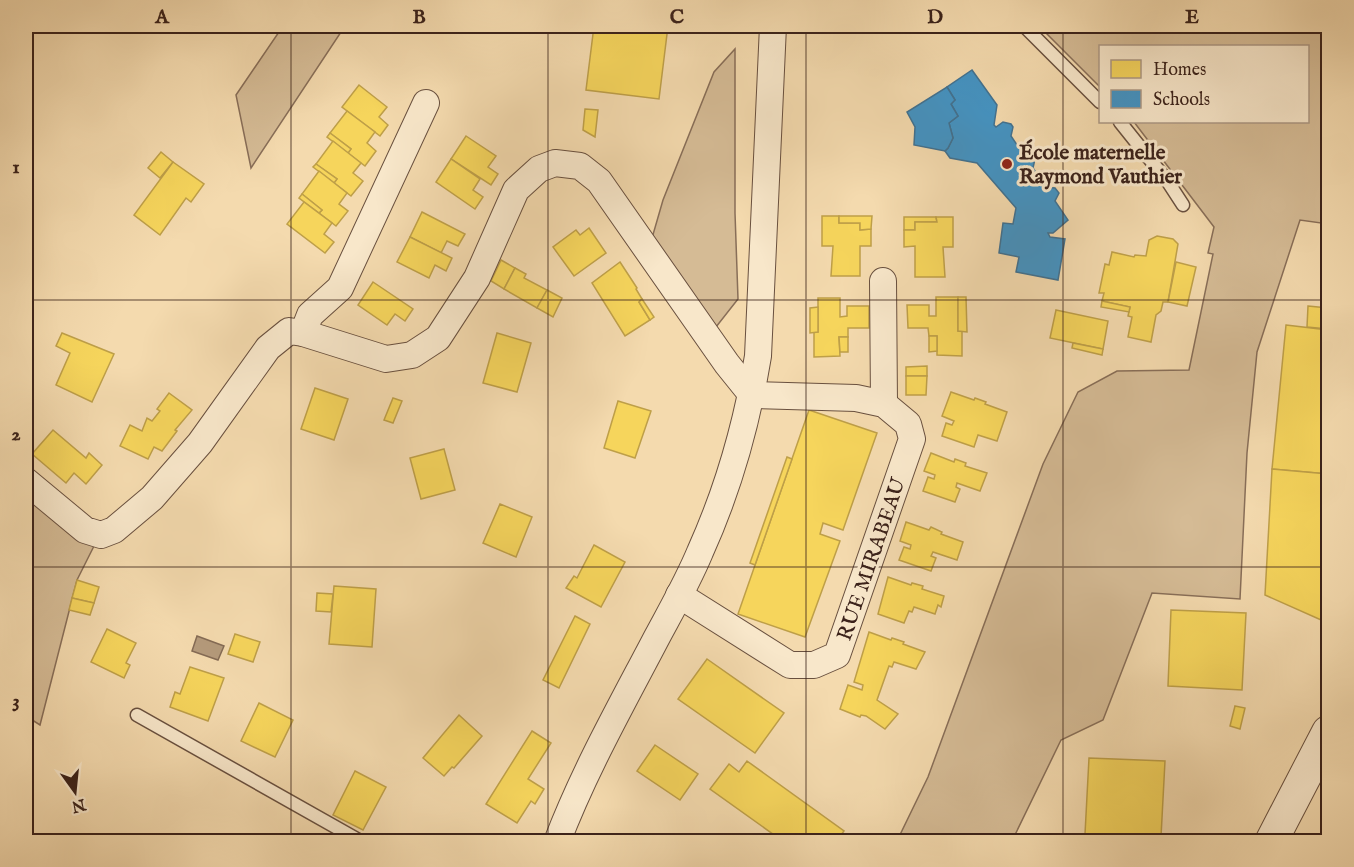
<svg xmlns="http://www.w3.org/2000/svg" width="1354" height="867" font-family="'IM FELL English',serif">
<rect width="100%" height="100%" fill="#f4daae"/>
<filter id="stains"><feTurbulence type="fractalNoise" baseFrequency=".00333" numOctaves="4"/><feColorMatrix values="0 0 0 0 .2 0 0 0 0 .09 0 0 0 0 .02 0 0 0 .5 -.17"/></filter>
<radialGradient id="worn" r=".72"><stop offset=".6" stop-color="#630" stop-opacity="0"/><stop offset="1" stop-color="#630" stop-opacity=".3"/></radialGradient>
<g fill="#d5bb95" stroke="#886e58" stroke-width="1.5">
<polygon points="283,26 345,26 251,168 236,95"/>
<polygon points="1039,26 1328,26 1328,224 1300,220 1257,352 1247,453 1240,599 1152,593 1103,720 1061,740 1012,841 897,841 928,777 1043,464 1078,392 1117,371 1189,370 1213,254 1208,253 1214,227 1134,122 1308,122 1308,46 1100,46 1100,87"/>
<polygon points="735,49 735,213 738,299 716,327 652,238 663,200 714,72"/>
<polygon points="26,491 96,542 77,580 40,725 26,716"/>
</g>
<polygon fill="#b59b7c" stroke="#846b55" stroke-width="1.5" points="197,636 224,646 218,660 192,651"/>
<g fill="#f6d55c" stroke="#be9f48" stroke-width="1.5">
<polygon points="594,26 668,26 659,99 586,90"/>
<polygon points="359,85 387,107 379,117 388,125 380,136 342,107"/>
<polygon points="585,109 598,110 595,137 583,130"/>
<polygon points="347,111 375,132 367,143 376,151 365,166 348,153 351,149 330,133"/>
<polygon points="330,133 351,149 348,153 327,137"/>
<polygon points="466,136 496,156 488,167 498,174 491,185 451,159"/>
<polygon points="333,141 361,163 353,173 363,181 351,196 334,183 337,179 316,164"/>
<polygon points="161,152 173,162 160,178 148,168"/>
<polygon points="451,159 480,179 473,190 483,197 475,209 436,182"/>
<polygon points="173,162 204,184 191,202 186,198 160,235 134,215"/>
<polygon points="316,164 337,179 334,183 313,167"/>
<polygon points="319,171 347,193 339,204 348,211 336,226 319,213 322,210 302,194"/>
<polygon points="302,194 322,210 319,213 299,198"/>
<polygon points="304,202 332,223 324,234 334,242 325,253 287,224"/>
<polygon points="422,212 465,234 458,246 447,241 441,253 410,237"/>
<polygon points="822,216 839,216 839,223 860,223 860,230 871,229 871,246 860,246 860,276 831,276 833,246 822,246"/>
<polygon points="839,216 872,216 871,229 860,230 860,223 839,223"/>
<polygon points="904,217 936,217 937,222 915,222 915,230 904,230"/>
<polygon points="936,217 953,217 953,247 943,247 945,277 915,277 915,246 904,247 904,230 915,230 915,222 937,222"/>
<polygon points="589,228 606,253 574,276 553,247 576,230 580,235"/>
<polygon points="1157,236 1173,239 1178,244 1168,302 1163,302 1161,311 1156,315 1151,342 1128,337 1132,317 1128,316 1130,307 1102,301 1104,293 1099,293 1105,264 1109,265 1112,252 1134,257 1135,255 1146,256 1149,240"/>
<polygon points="410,237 452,258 446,271 435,265 429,278 397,262"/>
<polygon points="501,260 515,268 504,289 491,281"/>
<polygon points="620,262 637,288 636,289 642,299 639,302 650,320 625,336 592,283"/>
<polygon points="1176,262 1196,267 1187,306 1168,302"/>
<polygon points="515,268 526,274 524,278 547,290 537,308 504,289"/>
<polygon points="373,282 413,309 405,321 395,314 387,325 358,305"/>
<polygon points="547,290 562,298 553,317 537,308"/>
<polygon points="936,297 958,297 958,331 962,331 962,356 937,355 937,336 929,336 928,328 908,328 907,305 929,305 929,316 936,316"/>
<polygon points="958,297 966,297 967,332 958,331"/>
<polygon points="818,298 840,298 840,317 847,316 847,306 869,306 869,328 848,328 848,337 839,337 840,356 814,357 814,332 818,332"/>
<polygon points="642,299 654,317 650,320 639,302"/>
<polygon points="1102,301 1130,307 1129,312 1101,307"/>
<polygon points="1308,306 1328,308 1328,329 1307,327"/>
<polygon points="818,307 818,332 810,333 810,308"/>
<polygon points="1056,310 1108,321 1103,349 1050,338"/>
<polygon points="1286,325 1328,330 1328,474 1272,469"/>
<polygon points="62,333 114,354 92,402 56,385 70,353 56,346"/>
<polygon points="497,333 531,343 517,392 483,383"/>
<polygon points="929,336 937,336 937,351 929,352"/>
<polygon points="839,337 848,337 848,352 840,352"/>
<polygon points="1073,343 1103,349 1102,355 1072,348"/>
<polygon points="927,366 927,376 906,376 906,367"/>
<polygon points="906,376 927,376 926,395 906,395"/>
<polygon points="315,388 348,399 334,440 301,429"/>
<polygon points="951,392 974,400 975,398 986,402 985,404 1007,412 997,441 978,435 974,447 942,436 946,423 952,425 954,421 942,416"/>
<polygon points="169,393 192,410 175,430 177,431 162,451 154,447 148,459 120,446 130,425 142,431 147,418 152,421 160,411 157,409"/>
<polygon points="393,398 402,401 393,423 384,420"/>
<polygon points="618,401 651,411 635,458 604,448"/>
<polygon points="809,410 877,433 843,530 823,523 820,534 840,541 805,637 738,614"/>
<polygon points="53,430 86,458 89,453 102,465 86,484 74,473 66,483 32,454"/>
<polygon points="444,449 455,490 421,499 410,458"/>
<polygon points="931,453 954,462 955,459 966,463 965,466 987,473 980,491 957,483 956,487 960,489 955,502 923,491 928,477 934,479 935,475 924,471"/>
<polygon points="787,457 792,459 755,565 750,563"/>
<polygon points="1272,469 1328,474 1328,623 1265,595"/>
<polygon points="500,504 532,517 516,557 483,543"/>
<polygon points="906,522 929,530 931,527 942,532 941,534 963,542 957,560 933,552 931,556 936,558 931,571 899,560 904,547 910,549 911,545 900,541"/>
<polygon points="594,545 625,562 601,607 566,588 574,576 577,578"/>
<polygon points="888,577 911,585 912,583 923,586 922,589 944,596 941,607 938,605 935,614 914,607 912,612 909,611 904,623 878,614"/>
<polygon points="77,580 99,587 94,603 72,598"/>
<polygon points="334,586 376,589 372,647 329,644"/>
<polygon points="317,593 333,594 331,612 316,611"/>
<polygon points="72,598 94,603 90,615 69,610"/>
<polygon points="1171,610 1246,613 1242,690 1168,686"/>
<polygon points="575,616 590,624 559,688 543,680"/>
<polygon points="107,629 136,643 126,663 130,665 124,678 91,662"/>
<polygon points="869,632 891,640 892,638 904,642 903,644 925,652 916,669 894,662 892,667 889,666 877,700 898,714 885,729 866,716 861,715 860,717 840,709 848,685 862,690 863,685 854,682"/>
<polygon points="235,634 260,642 253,662 228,654"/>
<polygon points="707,659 784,713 755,753 678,699"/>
<polygon points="190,667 224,678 208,721 170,707 175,692 180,694"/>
<polygon points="259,703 293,720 275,757 241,741"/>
<polygon points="1235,706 1245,708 1240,729 1230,726"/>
<polygon points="459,715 482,736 454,768 452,767 444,776 423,758"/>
<polygon points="532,731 551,743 528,779 544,789 535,804 531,801 517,823 486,804"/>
<polygon points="655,745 698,774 680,800 637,771"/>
<polygon points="1089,758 1165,761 1161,837 1085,834"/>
<polygon points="747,761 844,831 836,842 784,842 710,789 729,764 739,772"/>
<polygon points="355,771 386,787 363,830 333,815"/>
</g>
<g fill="#4393c3" stroke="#417190" stroke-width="1.5">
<polygon points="972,70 997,105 994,125 996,127 1003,122 1011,124 1013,127 1011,136 1024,155 1032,154 1035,159 1033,168 1045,187 1055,188 1059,193 1055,201 1068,220 1053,233 1048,233 1050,237 1065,239 1058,280 1016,272 1019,257 999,253 1003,223 1013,224 1016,208 977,163 950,158 945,151 948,148 953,138 949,123 958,116 951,104 955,100 947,87"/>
<polygon points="947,87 955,100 951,104 958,116 949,123 953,138 948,148 945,151 914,145 915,127 907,112"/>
</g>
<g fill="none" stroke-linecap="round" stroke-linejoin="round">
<defs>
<g id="service">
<polyline points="1024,26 1100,102"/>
<polyline points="1120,122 1168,182 1183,205"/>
<polyline points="137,715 362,842"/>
</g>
<g id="minor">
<polyline points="883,281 884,404"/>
<polyline points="303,333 310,315 340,288 426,103"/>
<polyline points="26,481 85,530 101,535 114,530 152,498 200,443 268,348 289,331 303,333 386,359 412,355 438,338 477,278 516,190 539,169 555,163 580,166 599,181 727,364 752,395"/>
<polyline points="679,595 790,665 814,665 837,655 912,439 908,424 884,404 856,398 752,395"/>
<path d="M 557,842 C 584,771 622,704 657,637 C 672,609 688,581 700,552 C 728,490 747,423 758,356 L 773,26"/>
</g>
<polyline id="tertiary" points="1271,842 1328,732"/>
</defs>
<use href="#service" stroke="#69503f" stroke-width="15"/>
<use href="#minor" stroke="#69503f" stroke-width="28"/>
<use href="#tertiary" stroke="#69503f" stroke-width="34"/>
<use href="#service" stroke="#f8e7ca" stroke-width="12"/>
<use href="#minor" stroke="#f8e7ca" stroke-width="26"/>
<use href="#tertiary" stroke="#f8e7ca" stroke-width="32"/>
</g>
<path fill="none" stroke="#3b221a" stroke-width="1.5" stroke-opacity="0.55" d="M 291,26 L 291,842M 548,26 L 548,842M 806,26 L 806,842M 1063,26 L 1063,842M 26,300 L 1328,300M 26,567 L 1328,567"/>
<circle fill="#8f2418" stroke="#f8e7ca" stroke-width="2" cx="1007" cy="164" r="6"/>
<g text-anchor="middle" stroke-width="6" stroke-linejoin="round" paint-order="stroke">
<g font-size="21" font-weight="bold" fill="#3b221a" stroke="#f8e7ca" text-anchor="start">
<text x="1019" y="159">École maternelle<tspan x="1019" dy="24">Raymond Vauthier</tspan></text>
</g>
<g font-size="21" fill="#3b221a" stroke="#f8e7ca">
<text transform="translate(871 559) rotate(-71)" y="7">RUE MIRABEAU</text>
</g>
</g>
<rect width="1354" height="867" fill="none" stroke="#f4daae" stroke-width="66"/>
<rect x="1099" y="45" width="210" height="78" fill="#f8e7ca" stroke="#ac9884" stroke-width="1.5"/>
<rect x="1111" y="60" width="30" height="18" fill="#f6d55c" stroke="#ac9884" stroke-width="1.5"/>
<text x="1153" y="75" font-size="18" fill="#3b221a">Homes</text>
<rect x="1111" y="90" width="30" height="18" fill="#4393c3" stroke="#ac9884" stroke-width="1.5"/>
<text x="1153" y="105" font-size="18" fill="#3b221a">Schools</text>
<g transform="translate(75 792) rotate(165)" stroke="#f8e7ca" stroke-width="4.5" paint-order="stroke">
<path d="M0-4.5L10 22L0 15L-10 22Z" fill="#3b221a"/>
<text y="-9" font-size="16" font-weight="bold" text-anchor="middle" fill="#3b221a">N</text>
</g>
<rect x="33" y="33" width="1288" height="801" fill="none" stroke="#3b221a" stroke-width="2"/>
<g font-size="20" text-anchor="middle" font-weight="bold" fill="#3b221a">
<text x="162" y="23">A</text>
<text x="419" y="23">B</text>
<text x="677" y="23">C</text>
<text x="935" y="23">D</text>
<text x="1192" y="23">E</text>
<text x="16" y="173">1</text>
<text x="16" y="440">2</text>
<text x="16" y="707">3</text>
</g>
<rect width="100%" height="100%" filter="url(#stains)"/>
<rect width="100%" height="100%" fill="url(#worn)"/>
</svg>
